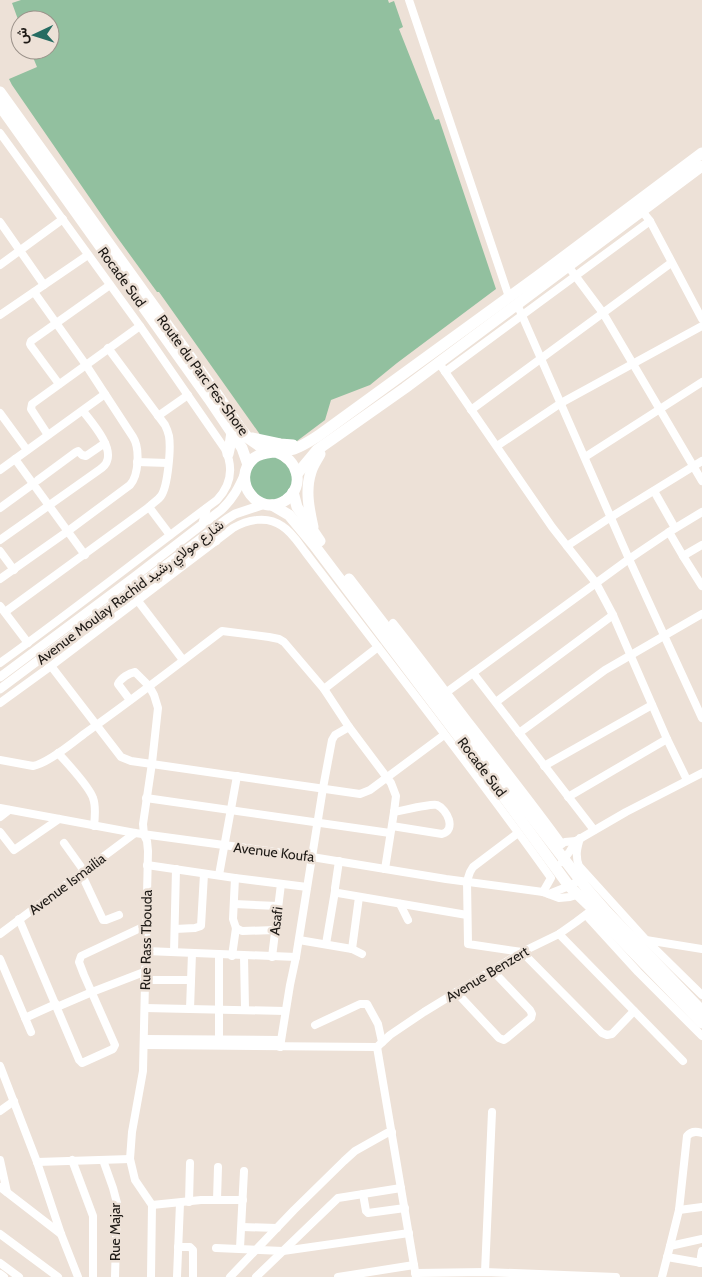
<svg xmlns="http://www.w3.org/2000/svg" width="702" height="1277" font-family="Cabin,Vazirmatn,sans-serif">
<rect width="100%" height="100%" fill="#ede1d7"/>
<g fill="#92c09f">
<polygon points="21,0 388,0 389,3 394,1 403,27 399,29 435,120 439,119 496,289 397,363 370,385 331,400 325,420 297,441 261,436 159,292 157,292 114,233 12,85 9,79 37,67 30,50 50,50 50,20 20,20 20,25 12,3"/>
<path d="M 274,455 L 293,470 L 292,489 L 278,500 L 261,499 L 248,482 C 253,459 252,462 274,455 Z"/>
</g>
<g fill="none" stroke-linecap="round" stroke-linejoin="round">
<g stroke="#fff" stroke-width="8">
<polyline points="409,0 509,297"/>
<path d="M 0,133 L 140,326 L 225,449 C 234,468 231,485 217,500 C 144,554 74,610 0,663"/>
<polyline points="642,211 650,221 702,319"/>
<polyline points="0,222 44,285"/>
<polyline points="0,265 63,219"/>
<polyline points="568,266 603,313 702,481"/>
<polyline points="517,304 629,559 702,718"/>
<polyline points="0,315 88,255"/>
<polyline points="439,363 552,527 596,583 613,615 667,739 687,780"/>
<polyline points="445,372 650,221"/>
<polyline points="59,384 31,346 30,344 31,341 110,285"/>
<polyline points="471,410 671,263"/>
<polyline points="0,413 27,450"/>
<polyline points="158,416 188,395"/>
<polyline points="48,435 31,409 32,404 140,326"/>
<polyline points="497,446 561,403 702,326"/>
<polyline points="585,457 702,382"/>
<polyline points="15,459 85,555"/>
<polyline points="137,462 168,463"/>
<polyline points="0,470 105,394"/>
<polyline points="38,480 76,452 78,451 82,455 86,456 105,443"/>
<polyline points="654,491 675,528"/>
<polyline points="149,507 170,535"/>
<polyline points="0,508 33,484"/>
<polyline points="669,532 683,556"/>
<path d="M 0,540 L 99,470 C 102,468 106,465 107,461 C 113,446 92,423 83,411"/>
<polyline points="702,545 683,556 702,586"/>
<polyline points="567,546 611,517 702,461"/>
<polyline points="0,551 14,570"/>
<path d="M 0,579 L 68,531 L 130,485 C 139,475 140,448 133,437 L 86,365 L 34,292"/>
<polyline points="138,601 183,660"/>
<polyline points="0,606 28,643"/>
<path d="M 5,612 L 149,507 C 153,503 158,500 161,496 C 168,486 171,448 169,436 C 168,432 167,429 165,425 L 108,348"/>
<path d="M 393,623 C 420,657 446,692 472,726 C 502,765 533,804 562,844"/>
<polyline points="51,666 121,757 131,761 360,794 370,790 444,735"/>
<polyline points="473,673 594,830"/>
<polyline points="324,689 378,647"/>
<polyline points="440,697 629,559 669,532 702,512"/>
<path d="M 130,700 L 118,684 C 121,678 129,673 135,672 L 149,686 L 154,695 L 158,708 L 152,763 L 143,824 L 144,835 L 147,841 L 148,851 L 143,1071 L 132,1132 L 130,1159 L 135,1180 L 152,1205 L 151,1277"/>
<polyline points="496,702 613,615"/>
<path d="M 0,703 L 51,666 L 233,528 C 247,520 267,515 282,526 C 292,532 299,544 306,553 C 388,661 473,768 551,878 L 543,892"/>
<polyline points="519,733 605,670 702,614"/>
<path d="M 58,753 C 67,763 89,786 93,798 C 96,806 95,817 94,826"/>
<path d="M 0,760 L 33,766 C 48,763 71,744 84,734 C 131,701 176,666 222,631 L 269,637 L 279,639 L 284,642 L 324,689 L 349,727 L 391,783 L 396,796 L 394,812 L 385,869"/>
<polyline points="544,766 652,705"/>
<polyline points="568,797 667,739"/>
<polyline points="146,798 390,833"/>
<polyline points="0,808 135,833 312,857 446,879 543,892 559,898 570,897 580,894"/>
<polyline points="0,817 9,810"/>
<path d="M 392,826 L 442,834 C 457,830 447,809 437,805 C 431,803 402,811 394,812"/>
<polyline points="0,832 14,850 59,819"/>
<polyline points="518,833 473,867 470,872 467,881 468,944 522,952 602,1033 607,1035 612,1034 634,1011"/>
<path d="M 580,838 C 577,848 575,856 579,866 L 646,940 L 702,995"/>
<polyline points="64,843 84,871"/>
<polyline points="559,845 565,842 576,841 626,812 702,773"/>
<polyline points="339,861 335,888 335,891 338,893 467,915"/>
<polyline points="562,862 570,851 576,841"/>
<polyline points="147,865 235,878 307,887"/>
<polyline points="81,873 103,920 106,920 119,915"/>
<polyline points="219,875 237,776"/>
<polyline points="549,894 569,886 580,880"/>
<polyline points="234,904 278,906"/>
<polyline points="400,904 408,920"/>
<polyline points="586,915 638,972 702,1036"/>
<polyline points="19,919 79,1060 82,1063 113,1049 115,1045 84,975 79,962 81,956 147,925"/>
<polyline points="236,928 242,931 275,930"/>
<polyline points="175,929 195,928 201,926 204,874"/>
<polyline points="0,934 135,833"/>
<polyline points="559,934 683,1061"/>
<polyline points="299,940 352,949 362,954"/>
<polyline points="646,940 702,949"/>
<polyline points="326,944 335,891"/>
<polyline points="352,949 359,897"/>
<polyline points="146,951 296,957"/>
<polyline points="174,952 176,869"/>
<polyline points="232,956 236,928 233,919 235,878"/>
<polyline points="244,956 245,1009"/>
<polyline points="272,957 281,884"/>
<polyline points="0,959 31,1032"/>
<polyline points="144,980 191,980"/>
<polyline points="456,992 499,1038 504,1040 507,1038 531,1018 532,1014 530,1010 492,970"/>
<polyline points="57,1007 92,992 144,972"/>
<polyline points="145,1008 285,1011"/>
<polyline points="190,1009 192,953"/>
<polyline points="25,1018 56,1004"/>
<polyline points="315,1025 360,1004 367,1004 378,1024 382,1042"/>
<polyline points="144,1039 281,1040"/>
<polyline points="219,1043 219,955"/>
<polyline points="144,1045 377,1047 390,1035 424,1012 522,952 559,934 576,922 596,907"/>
<polyline points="280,1047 290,985 296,957 323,788 332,740 335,735 349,727"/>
<polyline points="377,1047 416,1277"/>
<polyline points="0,1066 37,1162 61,1234 78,1277"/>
<polyline points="0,1111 14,1101"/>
<polyline points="0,1160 7,1192"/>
<polyline points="72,1160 93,1216 93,1277"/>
<polyline points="103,1160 113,1188 117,1203 115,1277"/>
<polyline points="37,1162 130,1159"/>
<polyline points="0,1187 61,1234"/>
<polyline points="363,1194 366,1211 368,1213 405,1208"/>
<polyline points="217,1200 218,1167"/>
<polyline points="189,1202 190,1163"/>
<polyline points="152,1205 201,1200 243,1200"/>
<polyline points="679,1210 702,1207"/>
<polyline points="242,1227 277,1228"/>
<polyline points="0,1234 58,1277"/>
<path d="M 670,1246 L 679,1210 L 687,1136 C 691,1131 696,1131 702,1133"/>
<polyline points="178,1247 190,1247 193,1250 193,1277"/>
<polyline points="216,1248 283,1251 409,1233"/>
<polyline points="240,1248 244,1171"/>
<polyline points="667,1257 702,1263"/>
<polyline points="0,1263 19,1277"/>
<polyline points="700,1263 702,1251"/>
<polyline points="485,1272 492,1112"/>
<polyline points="415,1273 485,1272 616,1277"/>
<polyline points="0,1274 4,1277"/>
<polyline points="177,1277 180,1203"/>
<polyline points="230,1277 294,1210 344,1161 355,1151 387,1133 392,1132"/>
<polyline points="256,1277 338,1198 401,1188"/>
<polyline points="338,1277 414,1265"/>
<polyline points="662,1277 670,1246 702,1239"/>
</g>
<g stroke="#fff" stroke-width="9">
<polyline points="203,524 206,509"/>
<polyline points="216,541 220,525"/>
<path d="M 0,677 L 134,577 L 221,510 C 233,499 239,487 245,473"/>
<polyline points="0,689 227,519 235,514 265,504"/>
</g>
<g stroke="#fff" stroke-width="11">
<polyline points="0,92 217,394 241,429 248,438 268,452"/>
<polyline points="0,106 209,399 242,448 248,465"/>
<polyline points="252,438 280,444 293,445"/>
<path d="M 276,452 C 297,459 306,485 286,500 C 259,519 229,480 254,458 C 261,453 267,453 275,452 C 281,452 288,450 294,449 C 303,446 310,441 318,436 L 538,276 L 702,153"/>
<polyline points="228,454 230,445 232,432"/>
<polyline points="297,474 317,450 405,388 702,166"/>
<polyline points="293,492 297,507 320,541"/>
<polyline points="272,505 289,515 314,545 487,774 569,886 593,909 599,917 702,1023"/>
<path d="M 313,527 C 309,509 305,490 311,472 C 313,465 317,460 320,454"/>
<polyline points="349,579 587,889 606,911 702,1011"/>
</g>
</g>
<g text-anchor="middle" stroke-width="5" stroke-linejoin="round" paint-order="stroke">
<g font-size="14" fill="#1d1915" stroke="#ede1d7">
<text transform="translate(122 277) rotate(54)" y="5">Rocade Sud</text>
<text transform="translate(203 375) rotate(54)" y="5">Route du Parc Fes-Shore</text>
<text transform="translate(130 592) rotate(-37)" y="5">Avenue Moulay Rachid شارع مولاي رشيد</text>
<text transform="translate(482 767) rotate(53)" y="5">Rocade Sud</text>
<text transform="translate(274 852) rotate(7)" y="5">Avenue Koufa</text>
<text transform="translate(67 884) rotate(-37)" y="5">Avenue Ismailia</text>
<text transform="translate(276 921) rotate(-83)" y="5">Asafi</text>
<text transform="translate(146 940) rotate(-89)" y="5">Rue Rass Tbouda</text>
<text transform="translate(487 974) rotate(-31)" y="5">Avenue Benzert</text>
<text transform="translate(115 1232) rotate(-90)" y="5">Rue Majar</text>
</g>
</g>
<g transform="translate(35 35) rotate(266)"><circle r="24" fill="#ede1d7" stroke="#9a9189"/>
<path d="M0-4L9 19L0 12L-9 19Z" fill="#266c62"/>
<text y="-8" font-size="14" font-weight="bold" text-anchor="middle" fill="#1d1915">ش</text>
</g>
</svg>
